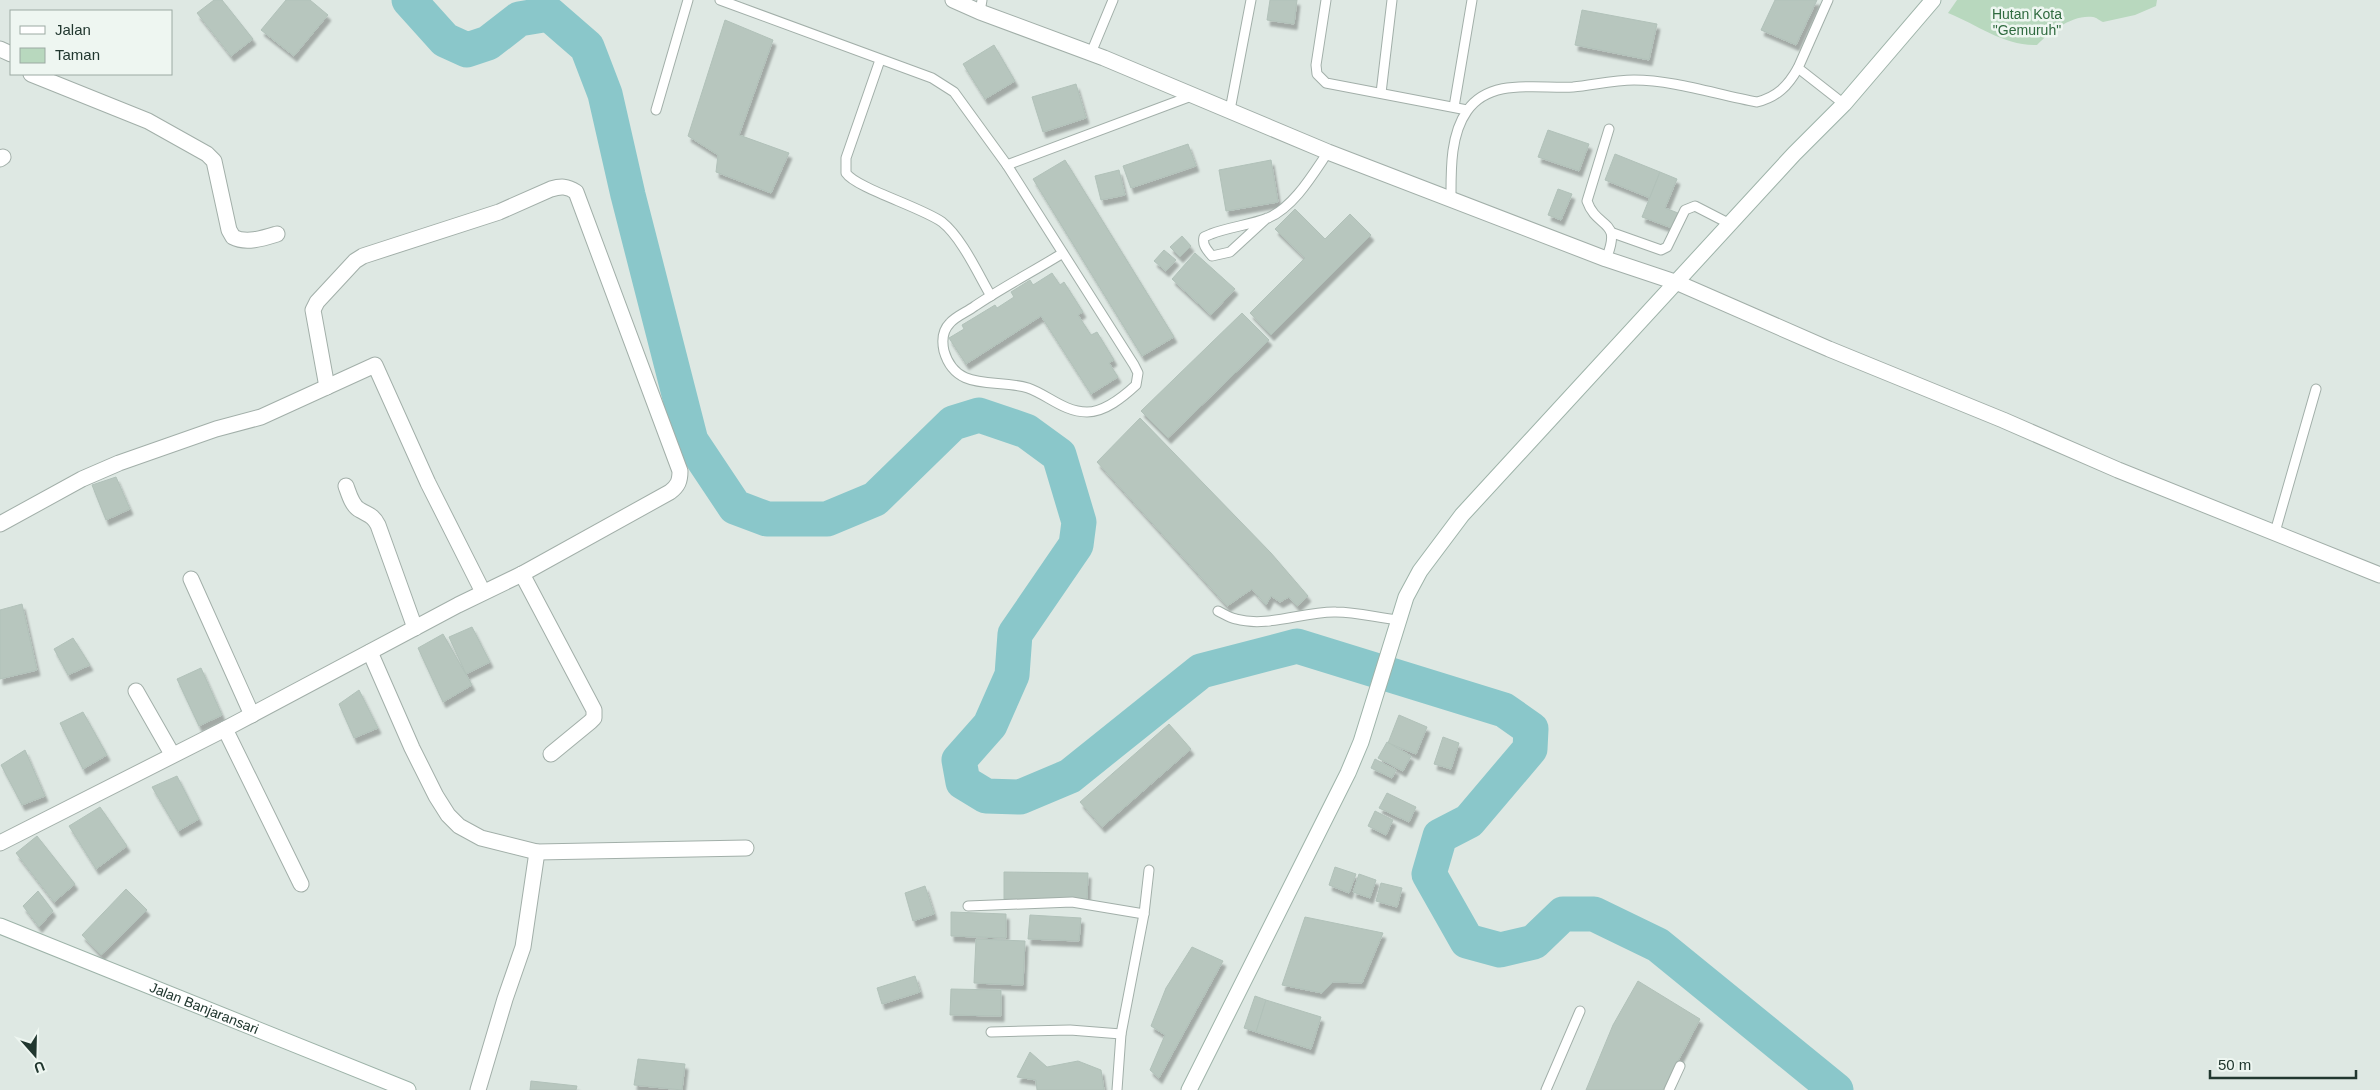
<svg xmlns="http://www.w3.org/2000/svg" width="2380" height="1090" font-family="Arial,sans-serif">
<defs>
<filter id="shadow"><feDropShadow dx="3" dy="5.5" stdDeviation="1" flood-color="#0004"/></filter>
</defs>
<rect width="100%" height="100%" fill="#dee8e3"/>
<path fill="#b8d8be" d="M 1957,0 L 2157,0 L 2156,6 L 2135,15 L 2103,22 C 2100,21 2096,17 2093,17 C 2073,14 2049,32 2037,45 C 2004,46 1978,25 1948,13 Z"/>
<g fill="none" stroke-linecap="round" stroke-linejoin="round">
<polyline stroke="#8ac7ca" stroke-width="35" points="409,0 445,40 467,50 488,43 519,19 549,14 587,47 605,94 628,195 691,441 735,507 767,519 827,519 875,499 953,423 979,415 1026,431 1059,455 1079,522 1076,545 1015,634 1012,675 990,725 959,760 963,782 986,796 1020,797 1070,776 1201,671 1297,646 1504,710 1531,729 1530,749 1469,821 1440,836 1429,874 1467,941 1500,950 1534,942 1563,914 1594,914 1658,945 1836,1090"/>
</g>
<g fill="#b7c6be" stroke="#b1c1b9" filter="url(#shadow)">
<polygon points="214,0 222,0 253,39 231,56 197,13"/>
<polygon points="286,0 310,0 328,15 294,56 261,30"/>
<polygon points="1270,0 1297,0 1294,24 1267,20"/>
<polygon points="1775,0 1817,0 1796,45 1761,30"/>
<polygon points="1582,10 1657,24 1649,60 1575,45"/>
<polygon points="725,20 773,40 739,135 789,153 771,193 716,172 718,155 688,136"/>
<polygon points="994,45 1015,81 985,99 963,64"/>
<polygon points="1076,84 1086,118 1043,132 1032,97"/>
<polygon points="1548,130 1589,144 1579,171 1538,157"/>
<polygon points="1188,144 1196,166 1131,188 1123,166"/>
<polygon points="1615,154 1660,172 1650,198 1605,180"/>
<polygon points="1065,160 1174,337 1142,356 1033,179"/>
<polygon points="1271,160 1278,202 1226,211 1219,170"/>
<polygon points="1119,170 1125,195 1101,200 1095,176"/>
<polygon points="1660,172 1677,179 1665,208 1678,213 1672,228 1642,217"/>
<polygon points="1558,189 1572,194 1561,220 1548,215"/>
<polygon points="1295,209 1325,239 1350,214 1371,235 1271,335 1250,313 1305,258 1275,229"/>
<polygon points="1182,236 1191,246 1180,257 1170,247"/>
<polygon points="1164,250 1176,260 1166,271 1154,261"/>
<polygon points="1195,253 1235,289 1211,315 1172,279"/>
<polygon points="1052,273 1060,285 1064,282 1083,312 1078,315 1091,335 1097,332 1114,360 1109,363 1118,377 1091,394 1041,316 966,364 949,338 964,329 962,325 995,305 997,308 1014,297 1011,292 1030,280 1033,285"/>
<polygon points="1242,313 1269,340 1168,438 1141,411"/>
<polygon points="1140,418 1271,553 1308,596 1297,606 1289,597 1280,602 1271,596 1266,605 1252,589 1227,606 1097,462"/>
<polygon points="116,477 130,509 106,520 92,485"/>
<polygon points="22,604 37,670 0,679 0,610"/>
<polygon points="472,627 490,662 466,674 449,637"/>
<polygon points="443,634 472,685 443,702 418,648"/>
<polygon points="73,638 90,665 68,675 54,649"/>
<polygon points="201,668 222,715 199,726 177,679"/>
<polygon points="359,690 378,728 354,738 339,704"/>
<polygon points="83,712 107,755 83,769 60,723"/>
<polygon points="1399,715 1427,727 1416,754 1388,743"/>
<polygon points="1169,724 1191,749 1102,827 1080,802"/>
<polygon points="1443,737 1459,743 1451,769 1434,764"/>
<polygon points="1387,742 1411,756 1403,771 1378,758"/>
<polygon points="25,750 45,796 22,805 1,765"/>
<polygon points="1375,759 1396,770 1392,778 1371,768"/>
<polygon points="177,776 199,819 178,831 152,787"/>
<polygon points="1387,793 1416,807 1409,822 1379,808"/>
<polygon points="100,807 127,846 96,869 69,826"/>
<polygon points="1375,811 1393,820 1386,835 1368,826"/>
<polygon points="37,836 75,884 54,902 16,853"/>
<polygon points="1335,867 1356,874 1349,893 1329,885"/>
<polygon points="1004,872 1088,873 1087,900 1004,899"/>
<polygon points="1359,874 1376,880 1370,898 1353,892"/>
<polygon points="1381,883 1402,888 1397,907 1376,901"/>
<polygon points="925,886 934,914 913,921 905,893"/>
<polygon points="126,889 147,910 101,955 82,935"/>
<polygon points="38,891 53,911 39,927 23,906"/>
<polygon points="951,912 1006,914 1006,938 951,936"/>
<polygon points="1030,915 1081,918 1079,941 1028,939"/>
<polygon points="1305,917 1383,933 1362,983 1333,982 1322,993 1282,985"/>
<polygon points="976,939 1025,941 1023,985 974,983"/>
<polygon points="1192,947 1223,961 1159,1078 1150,1070 1165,1035 1151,1026 1166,988"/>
<polygon points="915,976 920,992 882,1004 877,988"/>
<polygon points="1638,981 1700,1019 1663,1090 1586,1090 1613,1025"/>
<polygon points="951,989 1001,990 1001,1016 950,1015"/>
<polygon points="1255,996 1266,1000 1256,1032 1244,1028"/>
<polygon points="1266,1000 1321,1017 1311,1049 1256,1032"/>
<polygon points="1030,1052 1047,1067 1078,1061 1101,1070 1104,1090 1037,1090 1036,1080 1017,1077"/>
<polygon points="638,1059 685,1064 682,1090 634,1085"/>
<polygon points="531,1081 577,1086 576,1090 530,1090"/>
</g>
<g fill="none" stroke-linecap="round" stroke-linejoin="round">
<defs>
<g id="lane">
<polyline points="720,0 932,78 954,92 1007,165 1194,95"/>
<polyline points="1326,0 1316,65 1317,74 1326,83 1467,110"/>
<polyline points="1828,0 1798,68 1844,104"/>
<polyline points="980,12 982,0"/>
<polyline points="1091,53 1113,0"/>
<path d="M 880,60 L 846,158 L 846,173 C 856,188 921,207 942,222 C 962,238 978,274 991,296"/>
<polyline points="1381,93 1392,0"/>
<polyline points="1454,107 1472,0"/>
<polyline points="656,110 688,0"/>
<polyline points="1230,110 1251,0"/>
<path d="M 1007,165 L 1134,365 L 1138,373 L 1136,385 C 1123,397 1105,412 1087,412 C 1064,412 1048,395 1028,388 C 996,378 956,393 944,351 C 942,342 942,331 950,323 C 956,316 967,312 975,306 C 1003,287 1034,271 1063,253"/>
<path d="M 1451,199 C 1451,171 1450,135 1467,111 C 1490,77 1539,89 1573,87 C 1593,85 1614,80 1634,80 C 1674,80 1718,95 1757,102 C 1777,97 1788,86 1798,68"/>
<path d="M 1267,218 L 1230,252 L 1212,256 C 1207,250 1202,245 1204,237 L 1211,234 C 1229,227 1250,225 1268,218 C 1294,207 1313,174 1328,152"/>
<polyline points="1613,233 1661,250 1667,247 1685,210 1695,206 1730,224"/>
<path d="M 1606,259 C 1623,218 1597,230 1587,201 L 1609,129"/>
<polyline points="2275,532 2316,389"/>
<path d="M 1218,611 C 1224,614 1230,618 1236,619 C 1268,628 1304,611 1336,612 C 1357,612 1378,618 1398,620"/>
<polyline points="968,906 1072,902 1144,914"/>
<polyline points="991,1032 1070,1030 1121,1034"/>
<polyline points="1117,1090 1121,1034 1144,914 1149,870"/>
<polyline points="1546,1090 1580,1011"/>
<polyline points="1669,1090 1680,1066"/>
</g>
<g id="street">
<polyline points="953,0 980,12 1104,58 1328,152 1606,259 1678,283 1829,349 2003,420 2118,470 2380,575"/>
<polyline points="0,49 11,54"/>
<path d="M 31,74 L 148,121 L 207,154 L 214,161 L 229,230 L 233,237 C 246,244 264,238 277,234"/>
<polyline points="0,159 3,157"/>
<path d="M 346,486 C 349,494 352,506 360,510 C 368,515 373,515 378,525 L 415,628"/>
<polyline points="0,524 82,479 119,463 216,429 261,417 375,365 428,483 483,592"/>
<polyline points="522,574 594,710 594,718 590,722 551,754"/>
<polyline points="191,579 252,715"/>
<polyline points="370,652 412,748 436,796 448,815 459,826 481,838 537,852 746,848"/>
<polyline points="136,691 172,754"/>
<polyline points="225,729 301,884"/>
<path d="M 0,843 L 225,729 L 458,605 L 522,574 L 670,492 C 678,486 680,481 680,471 L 576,192 C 567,186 561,186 551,189 L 499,212 L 363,256 L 355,261 L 317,302 L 313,310 L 327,387"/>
<polyline points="478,1090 505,999 523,947 537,852"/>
</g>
<g id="secondary">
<path id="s1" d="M 0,926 L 408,1090"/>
<polyline points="1189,1090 1348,773 1361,742 1406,597 1420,571 1462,515 1794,154 1844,104 1933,0"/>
</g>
</defs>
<use href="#lane" stroke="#a2afa9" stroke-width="11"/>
<use href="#street" stroke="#a2afa9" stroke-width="17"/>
<use href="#secondary" stroke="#9eb3a9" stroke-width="17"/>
<use href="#lane" stroke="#fff" stroke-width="9"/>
<use href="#street" stroke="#fff" stroke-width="15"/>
<use href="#secondary" stroke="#fff" stroke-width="15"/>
</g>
<g text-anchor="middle" stroke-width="5" stroke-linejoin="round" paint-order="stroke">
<g font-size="14" fill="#2f6a3f" stroke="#eef6f1">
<text x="2027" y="19">Hutan Kota<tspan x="2027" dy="16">"Gemuruh"</tspan></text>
</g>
<g font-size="14" fill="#21372f" stroke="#eef6f1">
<text dy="5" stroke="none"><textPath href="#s1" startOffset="220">Jalan Banjaransari</textPath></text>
</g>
</g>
<rect x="10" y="10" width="162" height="65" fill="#eef6f1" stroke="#9caaa3"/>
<rect x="20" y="26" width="25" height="8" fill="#ffffff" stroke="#9caaa3"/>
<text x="55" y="35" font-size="15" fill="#21372f">Jalan</text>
<rect x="20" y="48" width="25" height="15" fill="#b8d8be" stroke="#9caaa3"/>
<text x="55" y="60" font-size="15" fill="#21372f">Taman</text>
<g transform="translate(35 1055) rotate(160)" stroke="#eef6f1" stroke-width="4" paint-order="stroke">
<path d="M0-4L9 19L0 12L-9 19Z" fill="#21372f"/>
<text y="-8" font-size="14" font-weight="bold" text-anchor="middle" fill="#21372f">U</text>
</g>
<path d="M2210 1070v8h146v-8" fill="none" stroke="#21372f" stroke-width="2.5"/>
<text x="2218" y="1070" font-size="15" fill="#21372f" stroke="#eef6f1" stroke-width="4" paint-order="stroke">50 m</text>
</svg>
